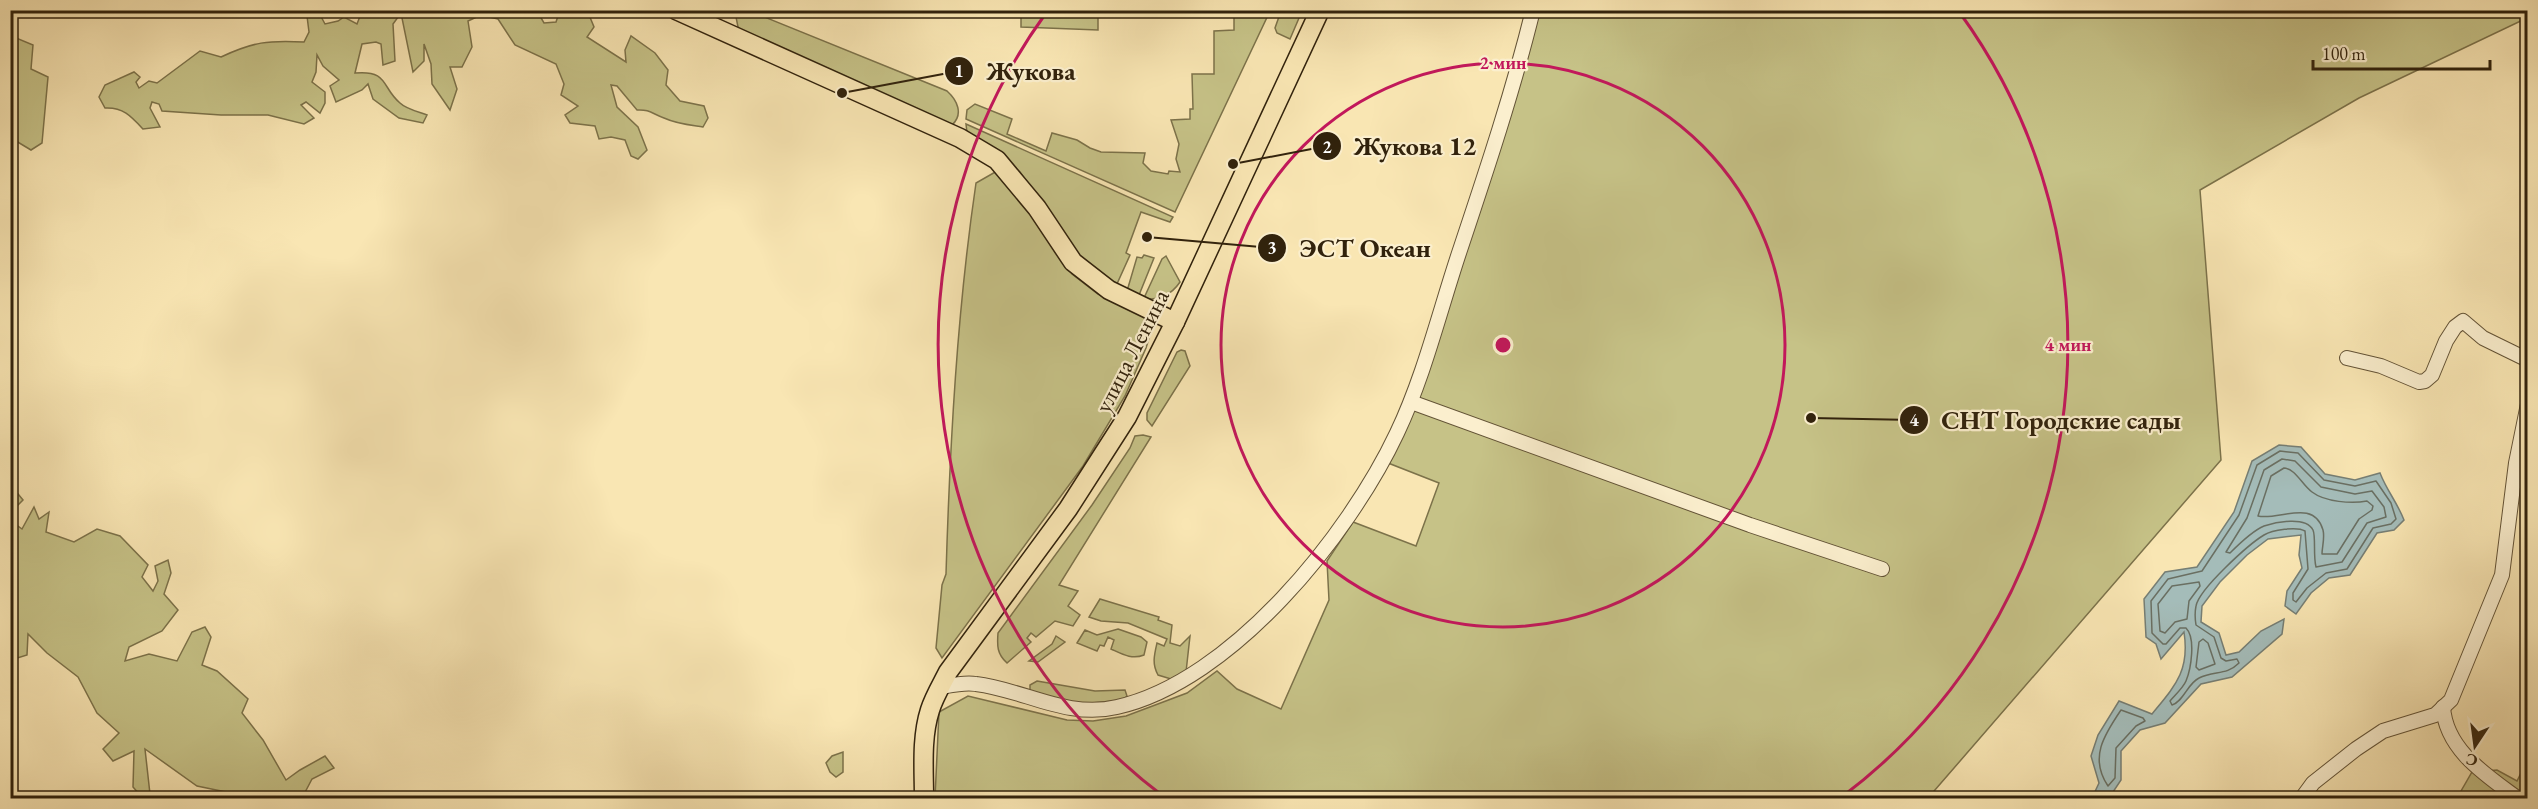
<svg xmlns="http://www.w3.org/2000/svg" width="2538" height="809" font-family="'EB Garamond',serif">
<rect width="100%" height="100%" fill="#f9e6b3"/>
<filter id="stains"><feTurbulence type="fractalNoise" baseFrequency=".00333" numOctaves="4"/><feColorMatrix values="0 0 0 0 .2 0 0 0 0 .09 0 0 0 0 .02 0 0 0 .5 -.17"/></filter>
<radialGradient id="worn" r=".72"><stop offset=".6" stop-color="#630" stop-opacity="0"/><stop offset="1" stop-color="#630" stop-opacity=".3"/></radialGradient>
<g fill="#c6c287" stroke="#7c724a" stroke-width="1.5">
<path d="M 587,10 L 594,27 L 587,37 L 626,62 L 625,50 L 631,36 L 655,53 L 668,70 L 666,85 L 680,101 L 704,106 L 708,118 L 703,127 C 690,125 677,124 664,118 C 653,114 649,109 637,110 L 617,86 L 611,85 L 617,107 L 638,127 L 647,150 L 638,159 L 631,156 L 625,140 L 611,137 L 599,139 L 595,126 L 570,123 L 565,115 L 578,106 L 561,95 L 564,84 L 556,64 L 515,45 L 498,19 L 481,15 L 468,21 L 472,47 L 462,67 L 450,67 L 457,89 L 450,110 L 432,84 L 431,64 L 424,44 L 424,61 L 413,72 L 401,13 L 393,24 L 395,61 L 383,65 L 381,44 L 376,42 L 362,44 L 355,73 C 389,70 381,87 400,103 C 406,109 419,112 427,115 L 423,123 L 399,118 L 373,99 L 368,84 L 362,90 L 336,102 L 330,86 L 339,80 L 323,66 L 317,55 L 316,72 L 312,82 L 325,92 L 325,103 L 320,113 L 306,102 L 301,105 L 314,118 L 304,124 L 268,115 L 221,115 L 162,111 L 159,104 L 152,102 L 150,108 L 160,127 L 143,129 C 131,116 123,107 105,108 L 99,97 L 105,85 L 134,72 L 140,77 L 136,82 L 139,88 L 149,81 L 157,83 L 200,51 L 221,57 C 253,42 268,40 304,42 L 309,32 L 307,16 L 312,11 L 318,11 L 325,24 L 338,21 L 344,17 L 357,24 L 362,11 L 537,11 L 544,23 L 556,22 L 559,13 Z"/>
<path d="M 744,11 L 752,12 L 947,91 C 957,100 964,114 952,125 L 743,33 L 738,27 L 736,17 Z"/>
<polygon points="1021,11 1098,11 1098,30 1021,27"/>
<polygon points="1234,11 1270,11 1175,212 966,119 967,110 975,104 1012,119 1007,134 1046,151 1052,133 1077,140 1090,148 1101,152 1145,153 1143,163 1151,171 1168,174 1169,171 1180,172 1176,159 1179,144 1171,120 1190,119 1190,109 1193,109 1192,74 1214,74 1214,31 1234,30"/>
<polygon points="1281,11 1302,11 1290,39 1277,33 1275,28"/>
<polygon points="1533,11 2527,11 2527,18 2359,98 2200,190 2221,460 1928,798 935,798 939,712 968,696 1067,720 1093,721 1126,716 1187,693 1217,671 1237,689 1281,709 1329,600 1327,561 1353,522 1416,546 1439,483 1383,461 1397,434"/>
<polygon points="11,28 16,38 33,45 31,69 48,77 42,143 31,150 11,138"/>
<polygon points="966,124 1173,217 1170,222 1141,212 1126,253 1130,255 1116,286 1080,257 1020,172 1007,159 967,133"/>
<path d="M 997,171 L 1019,196 L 1072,274 L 1098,294 L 1146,318 L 1150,335 L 1146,348 L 1125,396 L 1083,466 L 942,658 L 936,648 L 942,585 L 946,574 C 950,443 957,312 976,183 Z"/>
<polygon points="1144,255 1154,258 1139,295 1127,291 1137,257 1142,258"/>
<path d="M 1166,256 L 1180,282 C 1172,294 1158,302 1144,298 L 1162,259 Z"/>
<polygon points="1181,350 1185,351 1190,366 1152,426 1147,420 1147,413 1177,352"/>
<path d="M 1143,435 L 1151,437 L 1059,585 L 1078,591 L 1068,606 L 1080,615 L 1073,626 L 1055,621 L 1036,637 L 1031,633 L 1027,638 L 1031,642 L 1007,663 C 997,654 997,646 998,633 L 1092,505 L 1130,448 L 1135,436 Z"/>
<polygon points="11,489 14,489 23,500 16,507 11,508"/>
<polygon points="34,507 39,519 49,512 46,532 74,542 97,529 120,536 148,565 142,577 153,591 158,581 155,566 168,560 171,573 164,594 178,610 162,631 129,647 125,661 149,654 177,661 192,632 205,627 211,637 202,665 217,671 248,699 242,713 263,740 286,780 300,770 325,756 334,768 312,779 302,798 255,798 197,786 145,749 150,794 140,795 133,787 134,751 113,761 103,749 119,733 97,713 78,677 47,653 28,634 27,655 11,660 11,521 22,529"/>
<path d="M 1100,599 L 1159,617 L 1158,620 L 1172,625 L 1170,643 L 1180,646 L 1190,636 L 1186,672 L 1171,679 L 1158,675 C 1152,664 1154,656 1157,643 L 1164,646 L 1167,639 L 1128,623 L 1101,621 L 1089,617 Z"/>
<path d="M 1118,629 L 1141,637 L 1147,642 L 1144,655 C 1132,660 1122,654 1111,649 L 1114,640 L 1108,637 L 1104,646 L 1100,645 L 1097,651 L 1077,643 L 1085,630 L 1097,635 Z"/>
<polygon points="1056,636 1065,642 1038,662 1029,661 1052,644"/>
<polygon points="1037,681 1095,691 1125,690 1127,696 1123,700 1081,704 1030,692 1030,685"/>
<polygon points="843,752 843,772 836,777 830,772 826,763 832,756"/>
<polygon points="2527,761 2527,798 2457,798 2472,772 2497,770 2517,781"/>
</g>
<path fill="#a4bcb9" stroke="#767e74" stroke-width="1.5" d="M 2279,445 L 2301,447 L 2325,474 L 2355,480 L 2380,473 C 2387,491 2397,502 2404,520 L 2394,530 L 2377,533 L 2350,575 L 2329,578 L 2311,593 L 2296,614 L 2285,606 L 2287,591 L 2302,568 L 2299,555 L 2301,535 L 2268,539 L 2247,555 L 2220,582 L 2202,606 L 2201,622 L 2219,633 L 2226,655 L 2239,652 L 2261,631 L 2284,619 L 2282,634 L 2232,677 L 2201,684 L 2165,723 L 2140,730 L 2121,751 L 2121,780 L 2109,798 L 2092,798 L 2099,783 L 2091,756 L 2098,735 L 2119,701 L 2152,714 C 2175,686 2190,671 2184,632 L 2161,659 L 2156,644 L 2146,637 L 2144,599 L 2165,572 L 2197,567 L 2234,512 L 2252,461 Z"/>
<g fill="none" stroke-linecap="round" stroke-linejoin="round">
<g stroke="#6a6f62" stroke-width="1.5">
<path d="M 2280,451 L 2298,453 L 2324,480 L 2355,486 L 2376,481 L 2391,503 L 2396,519 L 2391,524 L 2373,528 L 2347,569 L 2326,573 L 2307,588 L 2296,602 L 2293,600 L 2293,593 L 2308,569 L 2305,531 C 2297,526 2272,530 2264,535 C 2249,544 2199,589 2196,606 C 2195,611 2195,619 2196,625 L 2214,637 L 2221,658 L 2226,661 L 2237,659 L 2239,663 C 2226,676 2214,670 2199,678 C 2187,684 2184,701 2172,705 L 2170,701 C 2175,695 2183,688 2186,681 C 2191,669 2196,638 2186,628 L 2180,628 L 2166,644 L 2163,644 L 2152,633 L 2151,601 L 2168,579 L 2202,571 L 2239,515 L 2257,465 Z"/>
<path d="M 2282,459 L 2295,461 L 2321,487 L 2355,494 L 2372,491 L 2384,507 L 2386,517 L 2367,523 L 2342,562 L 2316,567 C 2313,555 2316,537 2313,530 C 2306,516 2276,522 2264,526 C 2252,531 2239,544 2230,553 L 2226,552 L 2247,518 L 2264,470 Z"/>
<path d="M 2284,468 C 2296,469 2302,485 2312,492 C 2325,502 2352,504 2367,501 L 2373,506 L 2372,510 L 2359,519 L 2337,554 L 2322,554 C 2322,547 2325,538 2323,530 C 2314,498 2278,521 2258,516 L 2271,476 Z"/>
<polygon points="2199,582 2200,586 2189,601 2187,619 2175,622 2165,633 2160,631 2158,604 2172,586"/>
<polygon points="2203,639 2208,643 2215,664 2199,670 2196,667 2199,642"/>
<path d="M 2121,710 L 2143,718 L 2145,721 L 2136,726 L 2116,748 L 2115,778 L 2108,786 C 2089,758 2104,735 2121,710 Z"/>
</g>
<defs>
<g id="minor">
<polyline points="2347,358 2381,366 2419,382 2425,381 2432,375 2446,341 2455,327 2463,321 2483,338 2528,360"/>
<polyline points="1411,402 1750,525 1882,569"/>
<path d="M 941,687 C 952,685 965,682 976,684 C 1025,690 1067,719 1117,707 C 1232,681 1349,535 1397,433 C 1425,374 1440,309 1461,247 C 1487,169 1513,91 1533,10"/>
<path d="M 2443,707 C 2446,750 2486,775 2517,798"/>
<polyline points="2302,798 2313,783 2356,749 2383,731 2435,715 2451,700 2502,575 2516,463 2528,404"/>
</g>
<g id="major">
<polyline points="676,10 960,138 997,160 1037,208 1073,262 1109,290 1175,322"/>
<path d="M 924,798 C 924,770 921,738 930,710 C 934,697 942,684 948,672 L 1068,509 L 1127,417 L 1175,322 L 1320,10"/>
</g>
</defs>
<use href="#minor" stroke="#635336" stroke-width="16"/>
<use href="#major" stroke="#31220c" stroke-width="21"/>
<use href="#minor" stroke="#fbefce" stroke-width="14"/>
<use href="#major" stroke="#f9e6b3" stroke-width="18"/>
</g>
<g fill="none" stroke="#c2185b" stroke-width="3">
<circle cx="1503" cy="345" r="282"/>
<path d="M1163 796A565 565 0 0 1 1046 13M1960 13A565 565 0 0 1 1843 796"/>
</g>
<g text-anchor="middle" stroke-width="4.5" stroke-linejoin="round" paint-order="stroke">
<g font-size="24" fill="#31220c" stroke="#fbefce">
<text transform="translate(1132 351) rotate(-63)" y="8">улица Ленина</text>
</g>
</g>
<circle cx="1503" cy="345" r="9" fill="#c2185b" stroke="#fbefce" stroke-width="3"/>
<g font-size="18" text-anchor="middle" font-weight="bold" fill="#c2185b" stroke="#fbefce" stroke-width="4.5" stroke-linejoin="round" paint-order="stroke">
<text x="1503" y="69">2 мин</text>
<text x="2068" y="351">4 мин</text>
</g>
<path fill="none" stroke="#31220c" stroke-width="2" d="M842 93L959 71M1233 164L1327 146M1147 237L1272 248M1811 418L1914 420"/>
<g fill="#31220c" stroke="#fbefce" stroke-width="2">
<circle cx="842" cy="93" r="6"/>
<circle cx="1233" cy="164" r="6"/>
<circle cx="1147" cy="237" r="6"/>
<circle cx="1811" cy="418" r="6"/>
<circle cx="959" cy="71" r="15"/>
<circle cx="1327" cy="146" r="15"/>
<circle cx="1272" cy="248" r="15"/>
<circle cx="1914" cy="420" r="15"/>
</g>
<g font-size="18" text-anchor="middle" font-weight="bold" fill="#fff">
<text x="959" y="77">1</text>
<text x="1327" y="153">2</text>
<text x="1272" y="254">3</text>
<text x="1914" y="426">4</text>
</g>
<g font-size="26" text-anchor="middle" font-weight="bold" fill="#31220c" stroke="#fbefce" stroke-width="4.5" stroke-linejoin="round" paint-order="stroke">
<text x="1031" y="80">Жукова</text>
<text x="1415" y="155">Жукова 12</text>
<text x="1365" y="257">ЭСТ Океан</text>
<text x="2061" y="429">СНТ Городские сады</text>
</g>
<rect width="2538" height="809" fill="none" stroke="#f9e6b3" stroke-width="36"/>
<rect x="12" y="12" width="2514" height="785" fill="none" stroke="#31220c" stroke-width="3"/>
<rect x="18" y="18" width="2502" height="773" fill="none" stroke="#31220c" stroke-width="1.5"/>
<g transform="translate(2475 746) rotate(193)" stroke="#fbefce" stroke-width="4.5" paint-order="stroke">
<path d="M0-4.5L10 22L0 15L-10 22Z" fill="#31220c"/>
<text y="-9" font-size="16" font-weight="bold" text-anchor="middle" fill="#31220c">С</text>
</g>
<path d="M2313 60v9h177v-9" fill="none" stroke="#31220c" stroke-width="3"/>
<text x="2322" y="60" font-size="18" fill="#31220c" stroke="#fbefce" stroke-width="4.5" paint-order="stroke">100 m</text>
<rect width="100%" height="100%" filter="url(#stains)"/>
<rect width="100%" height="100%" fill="url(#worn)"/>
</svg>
